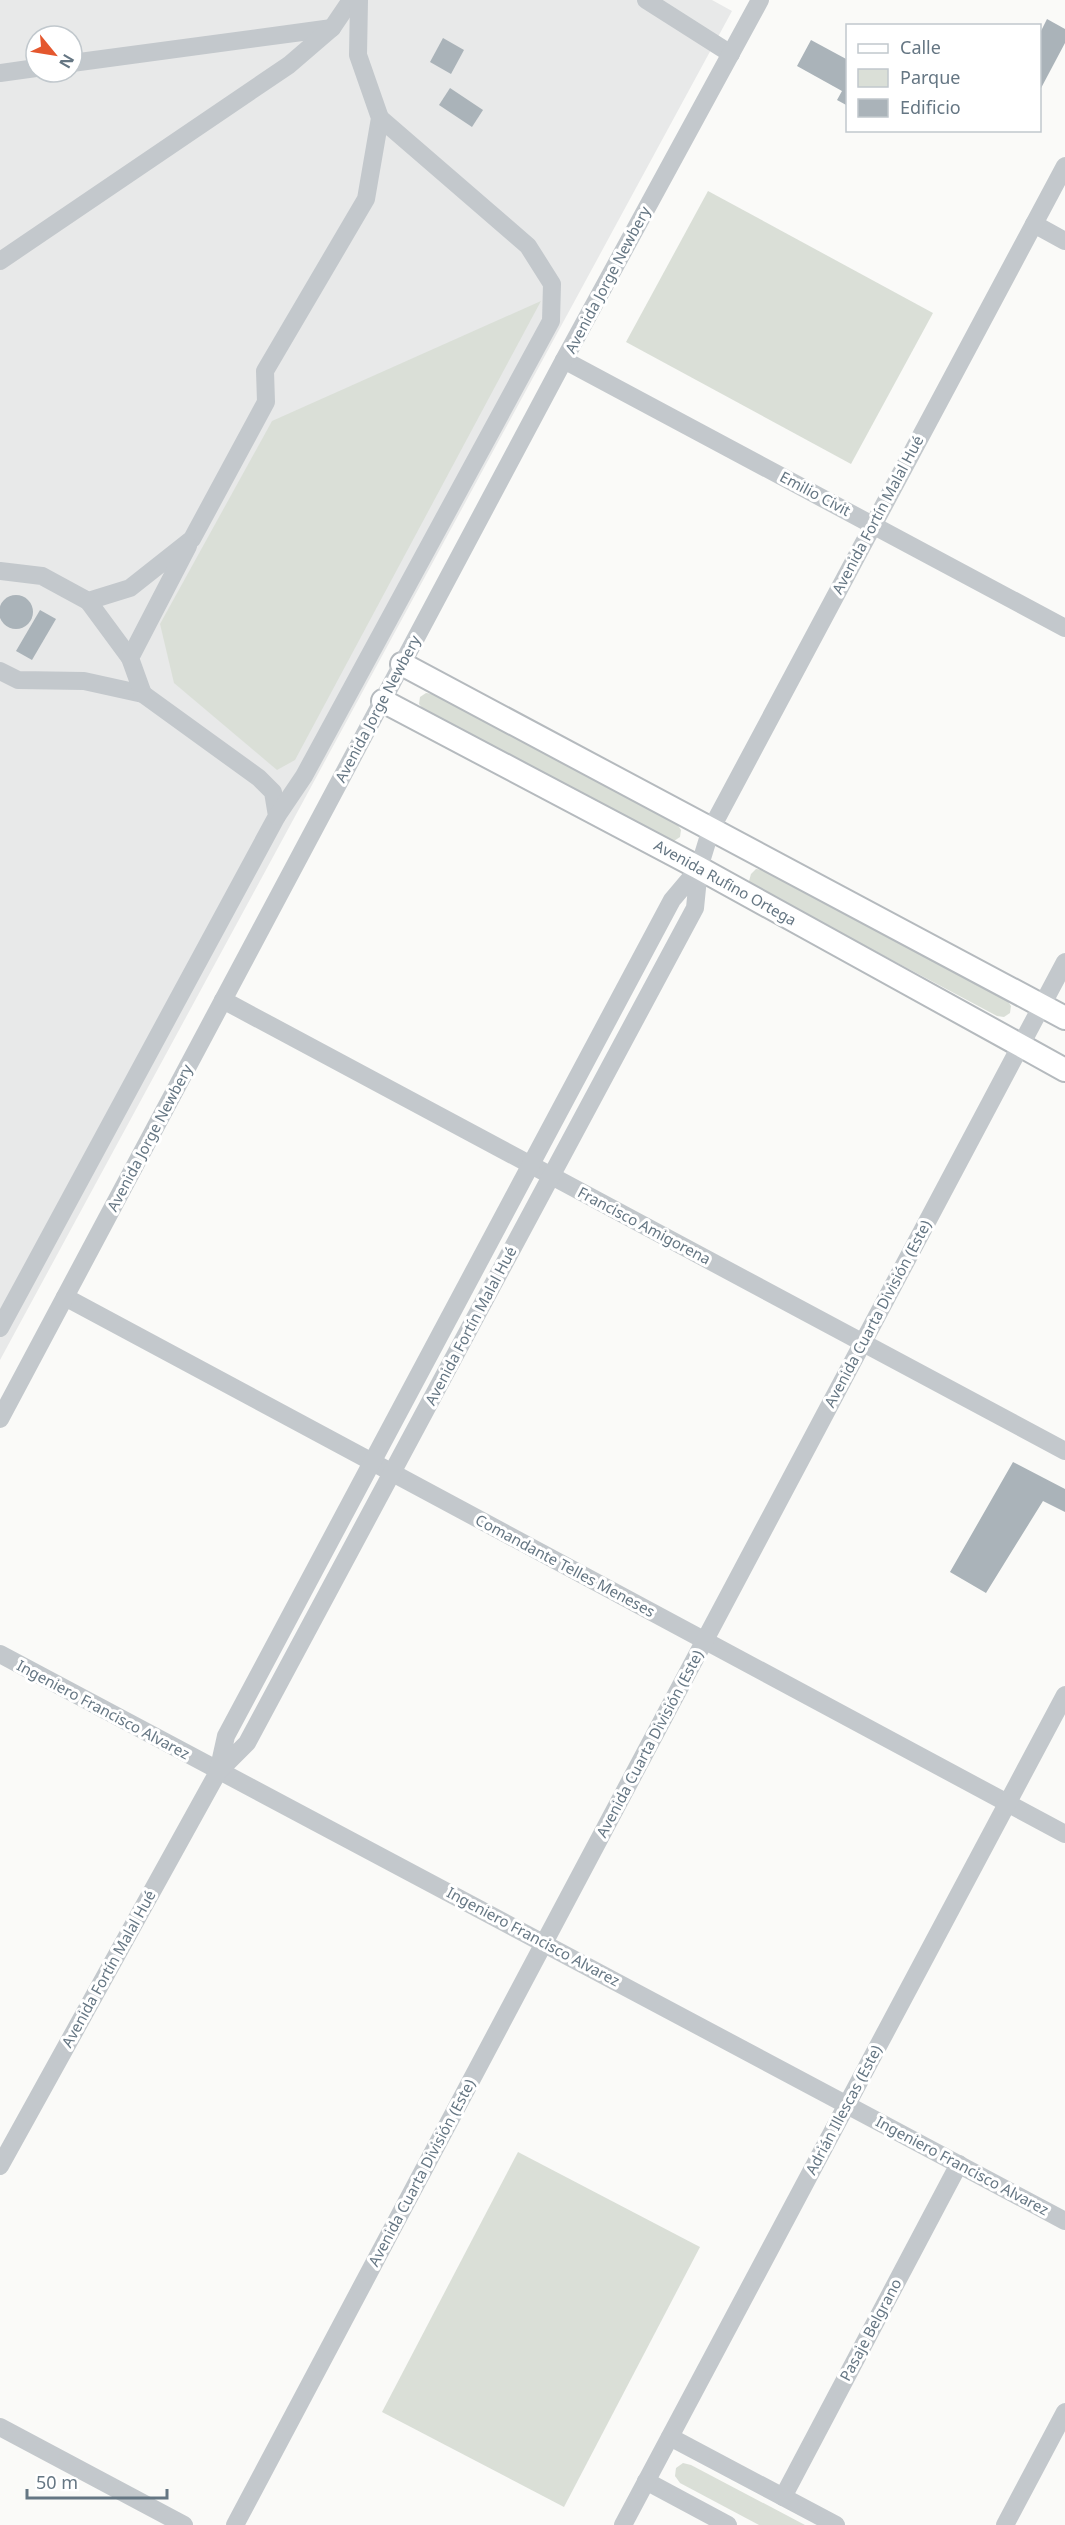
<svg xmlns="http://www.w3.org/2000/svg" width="1065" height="2525" font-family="'Noto Sans',sans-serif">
<rect width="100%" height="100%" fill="#fafaf8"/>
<path fill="#e8e9e9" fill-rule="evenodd" d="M 0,0 L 712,0 L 732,11 L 0,1360 ZM 36,36 L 72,36 L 72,72 L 36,72 Z"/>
<g fill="#dadfd7">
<polygon points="708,191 933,313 851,464 626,342"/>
<polygon points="541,301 295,760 277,770 174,683 160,624 272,421"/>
<polygon points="426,693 433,694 677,824 681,830 680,837 674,841 667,840 424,710 419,704 420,697"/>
<polygon points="756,869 763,870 1007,1000 1011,1006 1010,1013 1004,1017 997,1016 753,886 749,881 751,874"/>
<polygon points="518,2152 700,2247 564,2507 382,2412"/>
<polygon points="683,2463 691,2465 805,2525 759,2525 680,2483 675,2476 676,2468"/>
</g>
<g fill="#aab3b9">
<polygon points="1047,19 1065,29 1065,43 1040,90 1040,33"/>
<polygon points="443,38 464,50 451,74 430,62"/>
<polygon points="811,40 848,60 848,106 837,100 842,91 797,66"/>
<polygon points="450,88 483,110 472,127 439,105"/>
<circle cx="16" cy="612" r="17"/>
<polygon points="40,610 56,619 32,660 16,651"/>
<polygon points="1013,1462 1065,1489 1065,1512 1043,1501 986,1593 950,1572"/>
</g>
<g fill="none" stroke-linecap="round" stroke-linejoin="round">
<defs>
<g id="major">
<polyline points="402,664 1065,1018"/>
<polyline points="383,701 699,868 1065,1070"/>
</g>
</defs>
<use href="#major" stroke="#b5babe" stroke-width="26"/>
<g stroke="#c3c8cc" stroke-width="18">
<polyline points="646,0 731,54"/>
<polyline points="72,63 332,28"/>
<polyline points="0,73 36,68"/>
<polyline points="1034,224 1065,241"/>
<polyline points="0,261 289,65 332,28 351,0"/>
<polyline points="564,360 1065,628"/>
<polyline points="0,571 42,576 88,601 130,588 192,539 266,402 265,371 366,199 380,118 358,55 359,0"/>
<polyline points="88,601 130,658"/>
<polyline points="0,671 18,680 84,681 143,694 259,778 273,792 277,816 0,1328"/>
<polyline points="143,694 130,658 188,546"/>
<polyline points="277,816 304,776 551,321 552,284 528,246 380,118"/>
<polyline points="699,868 711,829 1065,166"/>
<polyline points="223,1000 1065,1451"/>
<polyline points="65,1297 1065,1834"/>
<polyline points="0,1419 564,360 760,0"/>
<polyline points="0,1654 1065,2221"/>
<polyline points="0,2166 218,1772 247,1743 695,908 699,868 672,900 226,1736 218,1772"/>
<polyline points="0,2427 184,2525"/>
<polyline points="670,2437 836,2525"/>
<polyline points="646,2481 728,2525"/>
<polyline points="783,2497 959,2164"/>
<polyline points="235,2525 1065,962"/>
<polyline points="623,2525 1065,1695"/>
<polyline points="1005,2525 1065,2412"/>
</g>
<use href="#major" stroke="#fff" stroke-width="22"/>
</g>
<g text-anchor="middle" stroke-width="6" stroke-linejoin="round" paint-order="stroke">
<g font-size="15" fill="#657683" stroke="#fff">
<text transform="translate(608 280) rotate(-62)" y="5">Avenida Jorge Newbery</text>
<text transform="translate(815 494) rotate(28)" y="5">Emilio Civit</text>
<text transform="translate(878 515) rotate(-62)" y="5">Avenida Fortín Malal Hué</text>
<text transform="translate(378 709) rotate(-62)" y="5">Avenida Jorge Newbery</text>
<text transform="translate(725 883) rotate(29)" y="5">Avenida Rufino Ortega</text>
<text transform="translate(150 1138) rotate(-62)" y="5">Avenida Jorge Newbery</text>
<text transform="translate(644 1226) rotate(28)" y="5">Francisco Amigorena</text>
<text transform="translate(878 1314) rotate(-62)" y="5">Avenida Cuarta División (Este)</text>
<text transform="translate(471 1326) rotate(-62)" y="5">Avenida Fortín Malal Hué</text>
<text transform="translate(565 1566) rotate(28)" y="5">Comandante Telles Meneses</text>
<text transform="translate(103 1710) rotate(28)" y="5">Ingeniero Francisco Alvarez</text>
<text transform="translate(650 1744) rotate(-62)" y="5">Avenida Cuarta División (Este)</text>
<text transform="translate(533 1937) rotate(28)" y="5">Ingeniero Francisco Alvarez</text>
<text transform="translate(109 1969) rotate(-61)" y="5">Avenida Fortín Malal Hué</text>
<text transform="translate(844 2110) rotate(-62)" y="5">Adrián Illescas (Este)</text>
<text transform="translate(962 2166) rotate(28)" y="5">Ingeniero Francisco Alvarez</text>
<text transform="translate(422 2173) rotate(-62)" y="5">Avenida Cuarta División (Este)</text>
<text transform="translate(871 2330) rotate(-62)" y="5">Pasaje Belgrano</text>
</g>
</g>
<rect x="846" y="24" width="195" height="108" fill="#ffffff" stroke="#c1c8cd" stroke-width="1.5"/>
<rect x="858" y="44" width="30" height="9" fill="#ffffff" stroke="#c1c8cd" stroke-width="1.5"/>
<text x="900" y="54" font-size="18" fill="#657683">Calle</text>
<rect x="858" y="69" width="30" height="18" fill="#dadfd7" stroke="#c1c8cd" stroke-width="1.5"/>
<text x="900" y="84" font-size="18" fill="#657683">Parque</text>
<rect x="858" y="99" width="30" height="18" fill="#aab3b9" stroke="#c1c8cd" stroke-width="1.5"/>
<text x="900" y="114" font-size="18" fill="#657683">Edificio</text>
<g transform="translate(54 54) rotate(120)"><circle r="28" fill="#ffffff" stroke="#c1c8cd" stroke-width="1.5"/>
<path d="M0-4.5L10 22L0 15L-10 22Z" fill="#e4572e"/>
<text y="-9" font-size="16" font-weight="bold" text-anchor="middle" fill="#657683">N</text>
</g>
<path d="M27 2489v9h140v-9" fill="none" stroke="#657683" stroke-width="3"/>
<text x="36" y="2489" font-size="18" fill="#657683" stroke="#ffffff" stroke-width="4.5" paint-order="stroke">50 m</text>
</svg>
